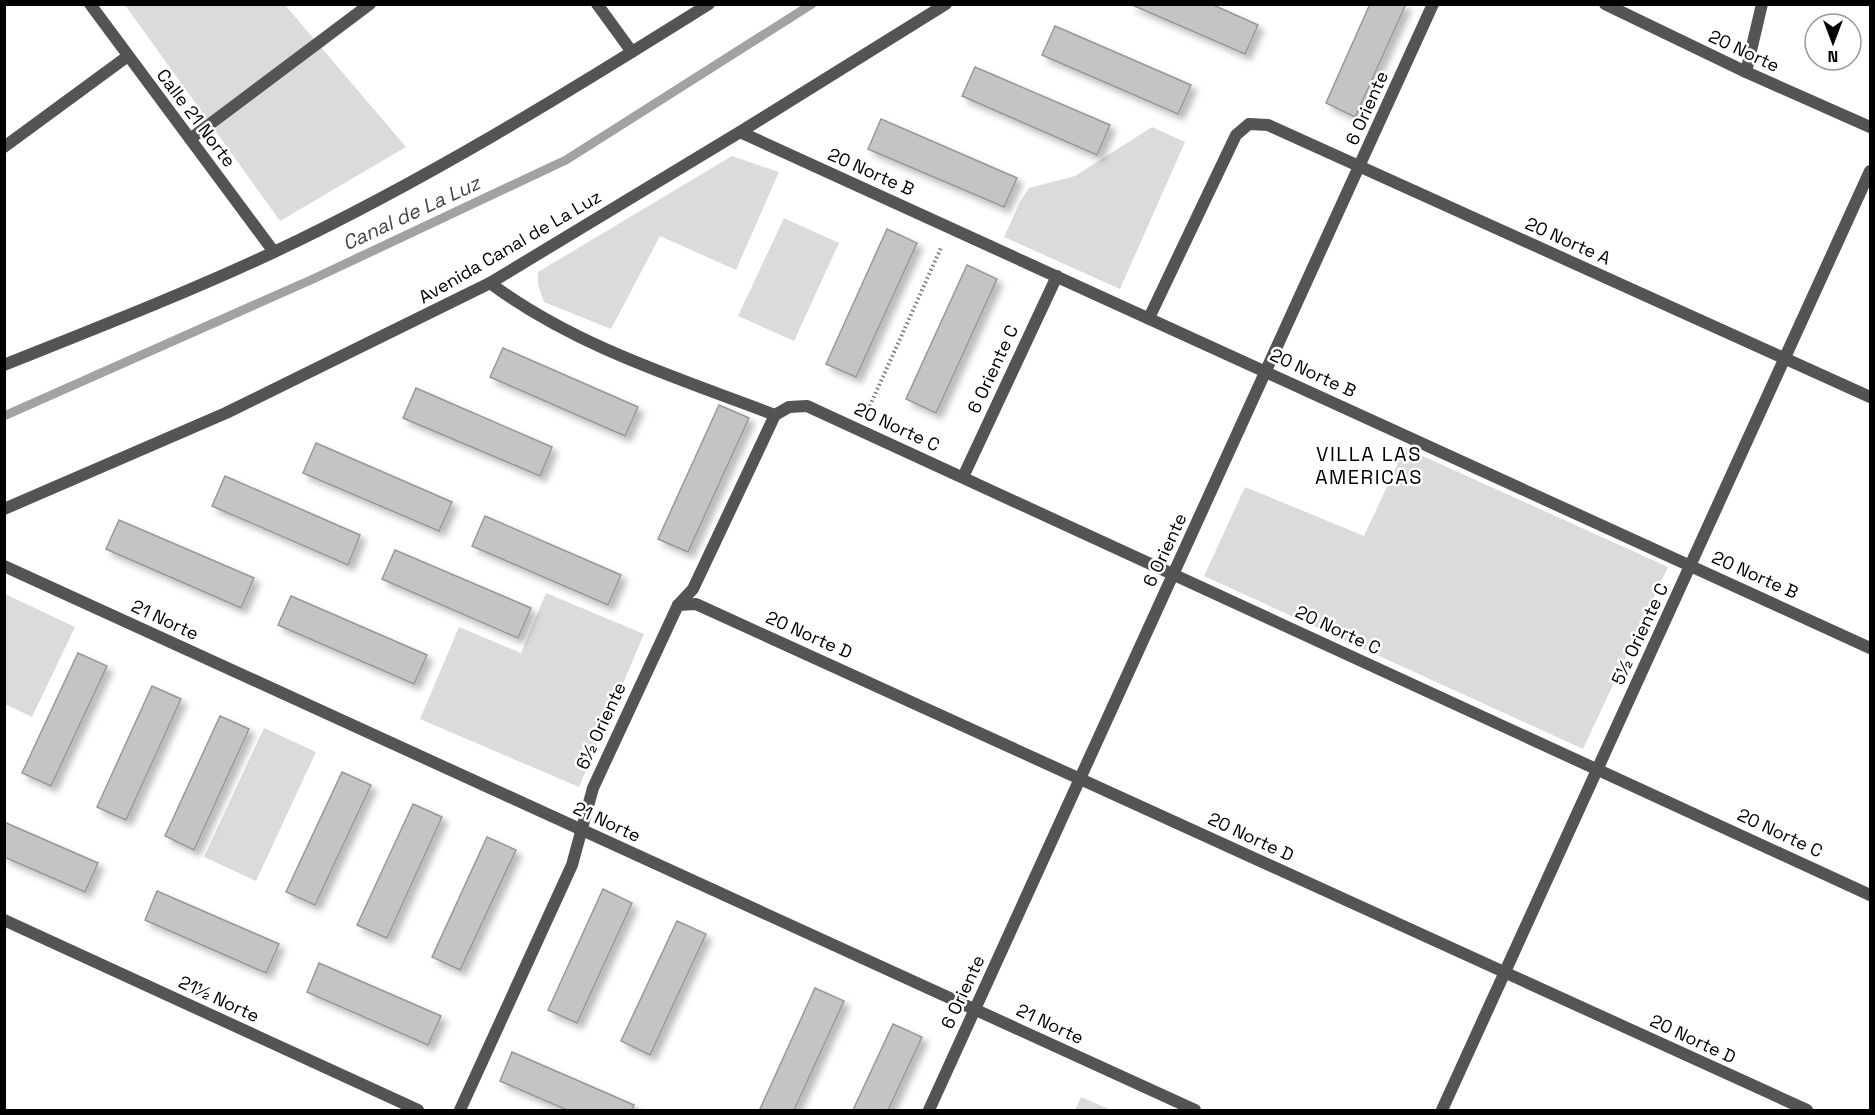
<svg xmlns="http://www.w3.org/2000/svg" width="1875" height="1115" font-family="'Space Grotesk',sans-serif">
<defs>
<filter id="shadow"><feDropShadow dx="5.5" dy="5.5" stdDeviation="3" flood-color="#0004"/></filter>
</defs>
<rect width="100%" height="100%" fill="#fff"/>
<g fill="#dbdbdb">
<polygon points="125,5 285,5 406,147 280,221"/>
<polygon points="1152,127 1185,142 1120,289 1004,237 1020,202 1029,188 1075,176"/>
<polygon points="732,156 779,172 736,270 660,236 611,329 544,302 538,285 538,272"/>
<polygon points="784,218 839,243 794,341 738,316"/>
<polygon points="1405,448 1668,567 1583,749 1204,576 1245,487 1364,536"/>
<polygon points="546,593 644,634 579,787 420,719 459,627 521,653"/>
<polygon points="5,594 75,627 32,717 5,704"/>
<polygon points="264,728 316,752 256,881 204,857"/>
<polygon points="1081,1097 1111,1110 1075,1110"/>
</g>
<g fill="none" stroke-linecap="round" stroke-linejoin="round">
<polyline stroke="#a2a2a2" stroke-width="9" points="4,416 313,279 566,160 812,4"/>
</g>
<g fill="#c4c4c4" stroke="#989898" stroke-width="1.5" filter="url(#shadow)">
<polygon points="1130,4 1211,4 1258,25 1245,54"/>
<polygon points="1370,4 1406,4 1355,117 1326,103"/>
<polygon points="1055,26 1191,85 1178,114 1042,55"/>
<polygon points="975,67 1110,125 1097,155 962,96"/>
<polygon points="881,119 1017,178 1004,207 868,149"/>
<polygon points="887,229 917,243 856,377 826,364"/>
<polygon points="967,265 997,279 936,413 906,399"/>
<polygon points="503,348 638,407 625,436 490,377"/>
<polygon points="416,388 552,447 540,476 403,418"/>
<polygon points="719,405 749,418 688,552 658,539"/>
<polygon points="316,443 452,502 439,531 303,473"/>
<polygon points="225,476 360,535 348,565 212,506"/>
<polygon points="485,516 621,575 608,605 472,546"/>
<polygon points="119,520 254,578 241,608 106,549"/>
<polygon points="395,550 531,608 518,638 382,579"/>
<polygon points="291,596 427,655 414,684 278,625"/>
<polygon points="78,653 107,666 51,786 22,773"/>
<polygon points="152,686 181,699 126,820 97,807"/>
<polygon points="220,716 249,729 194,850 165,836"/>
<polygon points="342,772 371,785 315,905 286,892"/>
<polygon points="413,804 442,817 387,938 357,925"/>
<polygon points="4,822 98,863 85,892 4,857"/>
<polygon points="487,837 516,850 460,970 432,957"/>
<polygon points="603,889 632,903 577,1023 548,1010"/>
<polygon points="157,891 279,944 266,973 145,920"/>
<polygon points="677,921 706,934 650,1055 621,1041"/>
<polygon points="319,963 441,1016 428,1045 307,992"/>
<polygon points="815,988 844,1001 794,1110 764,1110 760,1109"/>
<polygon points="893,1024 922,1037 888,1110 853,1110"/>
<polygon points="512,1052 634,1105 632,1110 567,1110 500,1081"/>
</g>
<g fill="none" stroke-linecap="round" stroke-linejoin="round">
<polyline stroke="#767676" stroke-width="4" stroke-dasharray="1.5 3" stroke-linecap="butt" points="868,410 941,248"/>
<path stroke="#545454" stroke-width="12" d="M 490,283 C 574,346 678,378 775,415"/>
<g stroke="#545454" stroke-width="12">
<polyline points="90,4 274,252"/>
<polyline points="597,4 632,52"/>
<polyline points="1605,4 1746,72 1870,127"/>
<polyline points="1746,72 1762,4"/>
<polyline points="740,132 1870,648"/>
<polyline points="190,139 370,4"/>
<polyline points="4,147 128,56"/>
<polyline points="1149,318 1236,135 1249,124 1268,125 1870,397"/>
<path d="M 4,365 C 94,329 184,294 272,253 C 423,182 567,93 709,4"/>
<polyline points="963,477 1057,276"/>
<polyline points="4,509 226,413 490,283 740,132 946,4"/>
<polyline points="4,566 1195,1110"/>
<polyline points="678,605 696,604 1807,1110"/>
<polyline points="4,920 418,1110"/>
<polyline points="460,1110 572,865 593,788 678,605 693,589 775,415 789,407 807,406 1870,895"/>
<polyline points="929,1110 1433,4"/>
<polyline points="1442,1110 1870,171"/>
</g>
</g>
<g text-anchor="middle" stroke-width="5" stroke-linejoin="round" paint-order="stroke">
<g font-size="18" fill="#000" stroke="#fff">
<text transform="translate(1744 51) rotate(25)" y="6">20 Norte</text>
<text transform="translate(1367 108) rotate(-66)" y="6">6 Oriente</text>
<text transform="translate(196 118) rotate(53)" y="6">Calle 21 Norte</text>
<text transform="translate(871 172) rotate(24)" y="6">20 Norte B</text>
<text transform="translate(1568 241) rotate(24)" y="6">20 Norte A</text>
<text transform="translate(510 247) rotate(-30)" y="6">Avenida Canal de La Luz</text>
<text transform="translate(993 369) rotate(-65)" y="6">6 Oriente C</text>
<text transform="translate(1313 373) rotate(25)" y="6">20 Norte B</text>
<text transform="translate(897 427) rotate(25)" y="6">20 Norte C</text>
<text transform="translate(1165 550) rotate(-65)" y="6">6 Oriente</text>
<text transform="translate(1755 575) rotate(24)" y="6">20 Norte B</text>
<text transform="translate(165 620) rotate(25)" y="6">21 Norte</text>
<text transform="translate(1338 630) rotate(25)" y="6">20 Norte C</text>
<text transform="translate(1640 634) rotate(-65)" y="6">5½ Oriente C</text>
<text transform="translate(809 635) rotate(24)" y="6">20 Norte D</text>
<text transform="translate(601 726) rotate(-65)" y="6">6½ Oriente</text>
<text transform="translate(607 822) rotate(25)" y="6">21 Norte</text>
<text transform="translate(1780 833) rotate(25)" y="6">20 Norte C</text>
<text transform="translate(1251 837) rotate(25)" y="6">20 Norte D</text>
<text transform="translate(963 992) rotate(-65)" y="6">6 Oriente</text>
<text transform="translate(219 999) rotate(25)" y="6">21½ Norte</text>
<text transform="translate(1050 1024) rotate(25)" y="6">21 Norte</text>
<text transform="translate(1693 1039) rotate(25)" y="6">20 Norte D</text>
</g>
<g font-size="20" font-style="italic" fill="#434343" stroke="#fff">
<text transform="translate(411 213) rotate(-25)" y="7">Canal de La Luz</text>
</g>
<g font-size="20" letter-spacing="1.5" fill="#000" stroke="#fff">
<text x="1369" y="461">VILLA LAS<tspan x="1369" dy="23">AMERICAS</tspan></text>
</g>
</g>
<rect width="1875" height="1115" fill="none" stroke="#000000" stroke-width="12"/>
<g transform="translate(1833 42) rotate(180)"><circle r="28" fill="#ffffff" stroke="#999999" stroke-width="1.5"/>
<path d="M0-4.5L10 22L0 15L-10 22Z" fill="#000000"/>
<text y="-9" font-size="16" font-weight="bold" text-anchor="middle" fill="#000000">N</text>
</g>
</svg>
